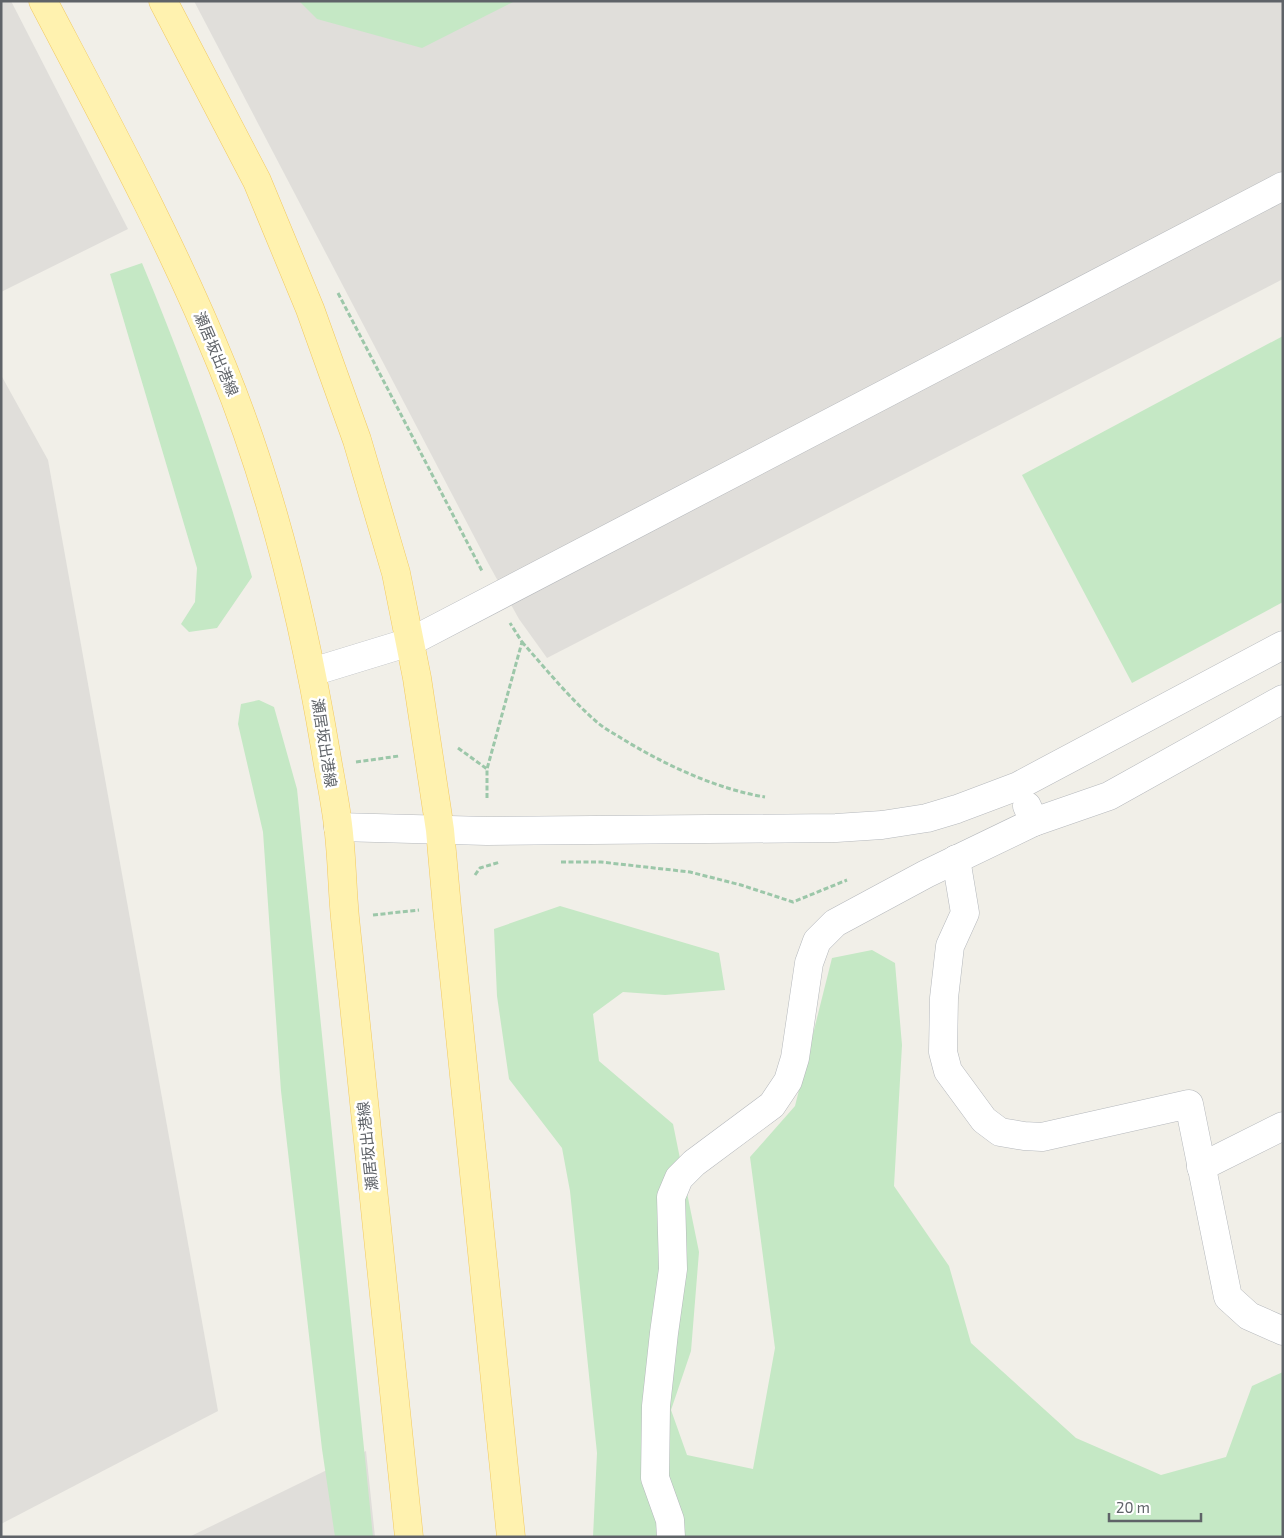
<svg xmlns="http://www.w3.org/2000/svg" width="1284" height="1538" font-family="'Exo 2','Noto Sans JP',sans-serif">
<rect width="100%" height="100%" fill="#f1efe8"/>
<g fill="#e0deda">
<polygon points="1,1 11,1 128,229 1,292"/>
<polygon points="194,1 1283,1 1283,279 547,658 519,619 488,563"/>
<polygon points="1,375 48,460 218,1411 1,1524"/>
<polygon points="366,1451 375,1537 189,1537"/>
</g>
<g fill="#c5e8c5">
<polygon points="299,1 515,1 422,48 317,19"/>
<path d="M 142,263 C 185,366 222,470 252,577 L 217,628 L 189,632 L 181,624 L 195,602 L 197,568 L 110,274 Z"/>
<polygon points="1283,336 1283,602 1132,683 1022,475"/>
<polygon points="259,700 274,707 297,789 373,1537 335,1537 322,1449 281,1091 263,832 238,724 241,704"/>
<polygon points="560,906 719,953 725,990 665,995 623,992 593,1014 599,1061 673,1124 699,1252 691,1351 671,1410 687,1455 753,1469 775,1348 750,1157 795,1106 832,958 872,950 895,963 902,1045 894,1186 949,1266 971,1343 1076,1438 1161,1475 1226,1457 1252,1386 1283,1372 1283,1537 593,1537 597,1453 570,1191 562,1148 509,1079 497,996 494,929"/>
</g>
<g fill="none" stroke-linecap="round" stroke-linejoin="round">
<defs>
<g id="minor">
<polyline points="312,672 410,642 1283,186"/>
<polyline points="1027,806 1034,822 1109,796 1283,699"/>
<polyline points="338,827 487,831 836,828 882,825 927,818 957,809 1018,786 1283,645"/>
<polyline points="956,859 965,913 950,946 944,998 943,1052 948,1071 984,1120 1000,1132 1024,1136 1042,1137 1189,1104 1228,1297 1249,1316 1283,1331"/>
<polyline points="1201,1167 1283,1126"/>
<polyline points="671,1537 670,1520 655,1478 656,1406 664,1333 673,1269 671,1197 679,1178 694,1163 772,1105 788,1081 795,1058 809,963 817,941 835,923 926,874 1034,822"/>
</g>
<g id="major">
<path d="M 43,1 C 106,121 171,241 222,366 C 273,490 304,621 326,753 C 330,777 335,801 338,825 C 342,856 342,887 345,918 L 409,1537"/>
<polyline points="163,1 257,181 310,309 357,440 396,573 417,678 440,830 447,908 511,1537"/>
</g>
</defs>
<use href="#minor" stroke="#b5b8bc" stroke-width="29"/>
<use href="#major" stroke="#f2c960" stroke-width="29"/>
<g stroke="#9cc7a9" stroke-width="3" stroke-dasharray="5 2.5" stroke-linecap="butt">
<polyline points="338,293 482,571"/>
<path d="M 522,642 C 546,669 570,699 598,723 C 605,729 613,733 621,738 C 663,764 716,789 765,797"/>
<polyline points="458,748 487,769"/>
<polyline points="356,762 399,756"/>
<polyline points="487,798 487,769 522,642 510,623"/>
<polyline points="561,862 601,862 690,872 741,885 793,902 847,880"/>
<polyline points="475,875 480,868 500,862"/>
<polyline points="373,915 419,910"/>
</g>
<use href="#minor" stroke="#fff" stroke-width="28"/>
<use href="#major" stroke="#fff2af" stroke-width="28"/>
</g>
<g text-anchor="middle" stroke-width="5" stroke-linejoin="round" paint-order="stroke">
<g font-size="15" fill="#5f6368" stroke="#fff">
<text transform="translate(216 354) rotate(67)" y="5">瀬居坂出港線</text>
<text transform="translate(324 743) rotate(81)" y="5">瀬居坂出港線</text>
<text transform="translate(368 1146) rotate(-96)" y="5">瀬居坂出港線</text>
</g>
</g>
<rect width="1284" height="1538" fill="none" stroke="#5f6368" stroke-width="5"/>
<path d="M1109 1513v8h92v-8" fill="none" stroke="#5f6368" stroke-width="2.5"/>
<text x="1116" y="1513" font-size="15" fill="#5f6368" stroke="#ffffff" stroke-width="4" paint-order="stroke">20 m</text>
</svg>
